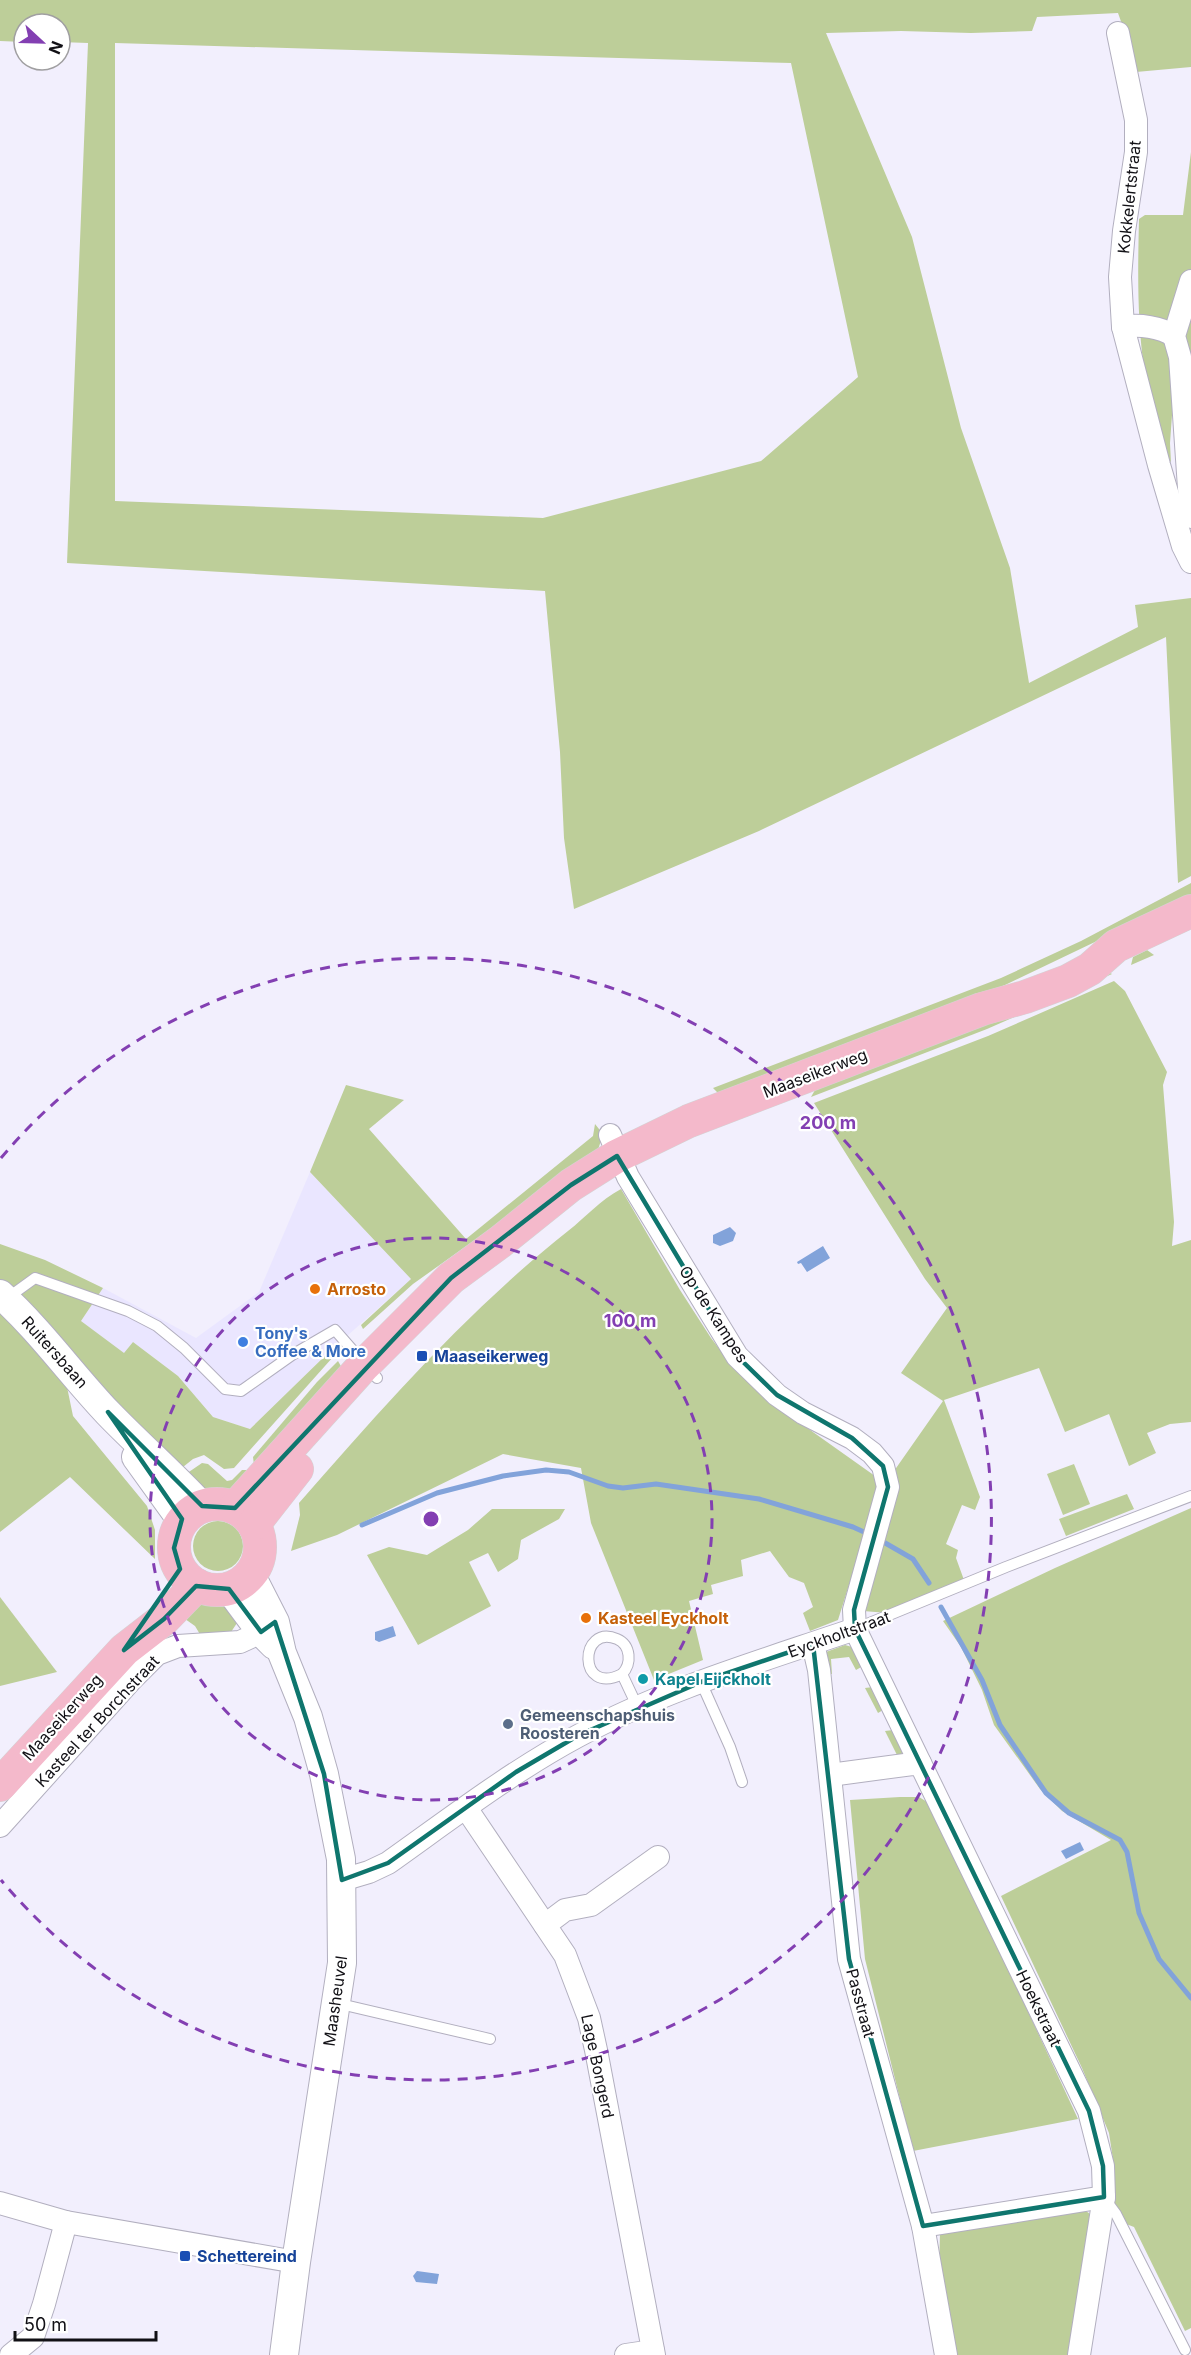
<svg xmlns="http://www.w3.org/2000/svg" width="1191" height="2355" font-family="Inter,sans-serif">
<rect width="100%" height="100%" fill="#f2effd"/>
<polygon fill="#eae6ff" points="310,1172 411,1279 328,1353 250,1429 213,1417 178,1376 133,1342 124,1354 81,1321 103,1288 196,1338 259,1292"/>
<g fill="#bdce99" fill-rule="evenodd">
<path d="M 0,0 L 1191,0 L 1191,67 L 1136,72 L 1134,58 L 1118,13 L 1037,17 L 1032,31 L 971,33 L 901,31 L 826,33 L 912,237 L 961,428 L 1010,568 L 1029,683 L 1138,627 L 1135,605 L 1191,598 L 1191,876 L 1178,883 L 1166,637 L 759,831 L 574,909 L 564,838 L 560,752 L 545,591 L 67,563 L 88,43 L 60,42 L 60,24 L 24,24 L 24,42 L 0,41 ZM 115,43 L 791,63 L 858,377 L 761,461 L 543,518 L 115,501 Z"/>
<path d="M 1191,152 L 1191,401 L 1173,401 L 1170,443 L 1171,463 C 1136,386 1137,302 1139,219 L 1145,215 L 1183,215 Z"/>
<polygon points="1191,883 1191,896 1005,985 935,1014 719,1094 713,1088 1001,978 1081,941"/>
<polygon points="1147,950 1154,955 1131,965 1133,957"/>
<polygon points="1105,970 1112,974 987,1029 811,1097 815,1090"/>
<polygon points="1114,981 1125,991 1167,1072 1163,1085 1174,1222 1172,1246 1191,1240 1191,1422 1170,1424 1147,1433 1156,1453 1129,1466 1109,1414 1065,1432 1039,1368 944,1400 980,1497 975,1510 962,1505 946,1544 958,1550 956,1558 964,1580 888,1613 863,1611 894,1471 943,1401 901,1373 947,1308 925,1279 814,1103 988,1036"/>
<polygon points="346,1085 404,1100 369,1129 466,1239 593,1136 595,1124 603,1134 597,1153 413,1284 363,1329 361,1325 411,1279 310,1172"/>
<path d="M 621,1189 L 680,1290 L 711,1338 L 733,1367 L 796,1420 L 875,1476 L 880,1486 L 838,1620 L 810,1631 L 803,1613 L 813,1607 L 804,1583 L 789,1577 L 770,1551 L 741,1560 L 743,1576 L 711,1585 L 713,1594 L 689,1601 L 703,1660 L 654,1680 L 591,1523 L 581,1468 L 503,1454 L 337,1535 L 291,1551 L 300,1515 L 299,1503 C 383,1407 468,1310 568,1231 C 586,1217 600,1200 621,1189 Z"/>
<polygon points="0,1244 45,1260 103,1288 81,1321 124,1353 133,1342 178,1376 213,1417 250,1429 328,1353 333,1357 234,1468 224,1469 204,1455 193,1459 178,1471 0,1284"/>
<polygon points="0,1311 67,1387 73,1416 147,1506 155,1530 155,1559 70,1477 0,1532"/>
<polygon points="338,1361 342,1368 254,1465 253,1457 317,1382"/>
<polygon points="202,1463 208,1464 227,1481 232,1480 242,1470 250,1470 250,1483 225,1494 190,1484 183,1476"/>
<polygon points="1074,1464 1090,1504 1063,1515 1047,1474"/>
<polygon points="1127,1494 1134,1509 1066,1536 1059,1519"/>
<polygon points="1191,1508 1191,2328 1185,2331 1134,2227 1113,2219 1114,2166 1109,2133 1082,2068 1001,1896 1111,1840 1062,1811 1040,1789 994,1725 982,1690 961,1647 943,1621 1055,1568"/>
<polygon points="492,1509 565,1509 559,1519 521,1540 518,1559 498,1572 488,1553 469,1562 491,1606 418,1645 367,1555 389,1547 427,1555 468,1530"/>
<circle cx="218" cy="1546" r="25"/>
<polygon points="0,1597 57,1672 0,1686"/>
<polygon points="205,1598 219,1598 237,1615 237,1623 231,1632 201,1636 195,1626 178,1614"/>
<polygon points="845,1645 852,1647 863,1666 856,1670 849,1657 831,1659 832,1674 830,1674 826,1652"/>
<polygon points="873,1687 883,1710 878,1713 865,1688"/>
<polygon points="893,1730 905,1751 898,1757 885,1731"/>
<polygon points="900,1797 919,1797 932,1805 1078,2119 913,2151 865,1959 850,1800"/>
<polygon points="1082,2208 1090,2214 1069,2355 957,2355 939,2276 940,2232"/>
</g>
<g fill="#82a3da">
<polygon points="730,1227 736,1233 733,1241 720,1246 713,1243 713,1235"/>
<polygon points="823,1246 830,1258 807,1272 801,1263 798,1264 797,1262"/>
<polygon points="393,1626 396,1636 379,1642 375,1640 375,1632"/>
<polygon points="1080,1842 1084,1850 1066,1859 1061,1851"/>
<polygon points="417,2271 439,2274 437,2284 416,2282 413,2276"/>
</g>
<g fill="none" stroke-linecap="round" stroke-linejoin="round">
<g stroke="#82a3da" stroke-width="5">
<polyline points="362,1525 437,1493 503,1476 546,1470 569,1472 608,1486 623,1488 656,1484 759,1499 853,1527 864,1532"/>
<polyline points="880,1540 913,1559 929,1583"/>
<polyline points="941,1607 982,1680 1000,1725 1046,1793 1069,1813 1120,1840 1127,1852 1139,1913 1159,1959 1191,1998"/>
</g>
<defs>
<g id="service">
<polyline points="6,1299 35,1278 128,1311 157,1326 184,1348 225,1389 241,1391 292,1355 335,1330 377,1378"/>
<polyline points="855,1629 1006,1567 1191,1496"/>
<path d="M 622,1674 C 632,1664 631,1645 617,1639 C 579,1623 577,1697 622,1674 L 638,1708"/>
<polyline points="701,1682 730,1747 742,1782"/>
<polyline points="336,2003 490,2039"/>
<polyline points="1105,2199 1116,2214 1185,2350"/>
</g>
<g id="minor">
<polyline points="1118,33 1136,120 1136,152 1124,231 1120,277 1123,327 1159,465 1183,546 1191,562"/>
<polyline points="1191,281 1174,336 1180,357 1191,517"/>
<path d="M 1123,327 C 1139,324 1161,327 1174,336"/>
<polyline points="610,1135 628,1177 737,1356 777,1395 803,1413 852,1438 872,1453 883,1466 888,1487 854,1610 855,1629 920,1763"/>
<polyline points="813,1644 819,1670 849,1959 923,2226 946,2355"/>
<polyline points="830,1775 920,1763 1089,2111 1103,2166 1104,2197 1079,2355"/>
<polyline points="466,1808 565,1955 589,2018 596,2050 654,2355"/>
<polyline points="0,1826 131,1680 157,1654 178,1646 240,1642 255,1635 273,1623"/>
<path d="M 342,1880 L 369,1872 L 388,1863 C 450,1819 511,1772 578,1736 C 665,1689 762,1661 855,1629"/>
<polyline points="545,1925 565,1910 591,1905 658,1857"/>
<polyline points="0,2203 66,2222 296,2262"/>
<polyline points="923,2226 1104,2197"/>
<polyline points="11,2355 33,2337 44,2304 66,2222"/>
<polyline points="626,2355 653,2351"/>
</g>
<g id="tertiary">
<path d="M 0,1294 C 40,1330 71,1374 108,1413 C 139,1445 172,1474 202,1506"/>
<polyline points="136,1457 182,1521"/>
<polyline points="251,1575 275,1622 282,1653 308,1717 324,1774 341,1859 342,1963 296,2262 284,2355"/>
<polyline points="229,1589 261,1632 274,1645"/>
</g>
<g id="primary">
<circle cx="217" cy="1547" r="43"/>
<polyline points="235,1508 364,1365 451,1278 500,1242 571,1185 617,1156 689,1121 982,1009 1025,997 1068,981 1090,969 1116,946 1191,911"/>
<polyline points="254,1524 297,1469"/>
<polyline points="0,1785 124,1650 164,1619 197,1585"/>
</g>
</defs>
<use href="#service" stroke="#b2afbf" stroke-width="12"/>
<use href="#minor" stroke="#b2afbf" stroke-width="24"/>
<use href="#tertiary" stroke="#b2afbf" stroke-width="30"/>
<use href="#primary" stroke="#d4d4d5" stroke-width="34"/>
<use href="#service" stroke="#fff" stroke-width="10"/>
<use href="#minor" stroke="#fff" stroke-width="22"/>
<use href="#tertiary" stroke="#fff" stroke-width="28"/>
<use href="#primary" stroke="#f4b9cb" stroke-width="33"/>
</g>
<path fill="none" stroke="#0f766e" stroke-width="4.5" stroke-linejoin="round" d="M 617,1156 L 737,1356 L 777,1395 L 852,1438 L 883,1466 L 888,1487 L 854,1610 L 855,1629 L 1089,2111 L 1103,2166 L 1104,2197 L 923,2226 L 849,1959 L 813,1644 L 701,1682 L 579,1735 L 516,1772 L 388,1863 L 342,1880 L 324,1774 L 275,1622 L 261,1632 L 229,1589 L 196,1586 L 164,1619 L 124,1650 L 180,1569 L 174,1548 L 182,1519 L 108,1412 L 202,1506 L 235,1508 L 451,1278 L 571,1185 Z"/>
<g fill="none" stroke="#833fb2" stroke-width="3" stroke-dasharray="10 8">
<circle cx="431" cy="1519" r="281"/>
<path d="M1 1158A561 561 0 1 1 1 1880"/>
</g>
<g fill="#e8710a" stroke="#fff" stroke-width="2">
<circle cx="315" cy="1289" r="6"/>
<circle cx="586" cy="1618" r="6"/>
</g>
<circle fill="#3f7fe0" stroke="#fff" stroke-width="2" cx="243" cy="1342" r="6"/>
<g fill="#1a4fb4" stroke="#fff" stroke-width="2">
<rect x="416" y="1350" width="12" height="12" rx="3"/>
<rect x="179" y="2250" width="12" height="12" rx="3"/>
</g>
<circle fill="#0f9aa8" stroke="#fff" stroke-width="2" cx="643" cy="1679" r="6"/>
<circle fill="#5c6f8a" stroke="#fff" stroke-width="2" cx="508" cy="1724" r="6"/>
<g text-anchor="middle" stroke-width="4.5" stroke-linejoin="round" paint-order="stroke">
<g font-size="16" fill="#111015" stroke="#fff">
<text transform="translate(1129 197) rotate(-84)" y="6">Kokkelertstraat</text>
<text transform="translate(815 1073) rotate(-21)" y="6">Maaseikerweg</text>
<text transform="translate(714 1314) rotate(57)" y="6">Op de Kampes</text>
<text transform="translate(55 1352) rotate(48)" y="6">Ruitersbaan</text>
<text transform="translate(839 1634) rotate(-20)" y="6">Eyckholtstraat</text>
<text transform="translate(62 1717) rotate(-48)" y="6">Maaseikerweg</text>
<text transform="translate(97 1721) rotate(-47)" y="6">Kasteel ter Borchstraat</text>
<text transform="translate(335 2001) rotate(-82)" y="6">Maasheuvel</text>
<text transform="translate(861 2003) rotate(75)" y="6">Passtraat</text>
<text transform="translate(1039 2008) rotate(64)" y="6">Hoekstraat</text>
<text transform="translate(598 2066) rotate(78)" y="6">Lage Bongerd</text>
</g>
<g font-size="16" font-weight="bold" fill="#c56008" stroke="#fff" text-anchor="start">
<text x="327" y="1295">Arrosto</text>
<text x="598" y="1624">Kasteel Eyckholt</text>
</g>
<g font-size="16" font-weight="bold" fill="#366cbe" stroke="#fff" text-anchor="start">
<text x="255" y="1339">Tony's<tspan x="255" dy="18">Coffee &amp; More</tspan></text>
</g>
<g font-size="16" font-weight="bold" fill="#164399" stroke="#fff" text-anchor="start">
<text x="434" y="1362">Maaseikerweg</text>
<text x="197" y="2262">Schettereind</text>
</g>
<g font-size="16" font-weight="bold" fill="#0d838f" stroke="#fff" text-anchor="start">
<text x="655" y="1685">Kapel Eijckholt</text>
</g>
<g font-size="16" font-weight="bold" fill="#4e5e75" stroke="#fff" text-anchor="start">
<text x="520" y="1721">Gemeenschapshuis<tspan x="520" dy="18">Roosteren</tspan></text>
</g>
</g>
<circle cx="431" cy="1519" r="9" fill="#833fb2" stroke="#fff" stroke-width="3"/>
<g font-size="18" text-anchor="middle" font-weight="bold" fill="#833fb2" stroke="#fff" stroke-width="4.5" stroke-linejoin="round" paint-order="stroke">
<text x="828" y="1129">200 m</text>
<text x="630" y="1327">100 m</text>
</g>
<g transform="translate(42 42) rotate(112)"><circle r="28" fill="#ffffff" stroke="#a09fa1" stroke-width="1.5"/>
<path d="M0-4.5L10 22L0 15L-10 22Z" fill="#833fb2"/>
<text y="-9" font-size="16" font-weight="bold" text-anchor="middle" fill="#111015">N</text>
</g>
<path d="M15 2331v9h141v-9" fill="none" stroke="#111015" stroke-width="3"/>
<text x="24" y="2331" font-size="18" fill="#111015" stroke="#ffffff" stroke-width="4.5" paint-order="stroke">50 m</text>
</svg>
